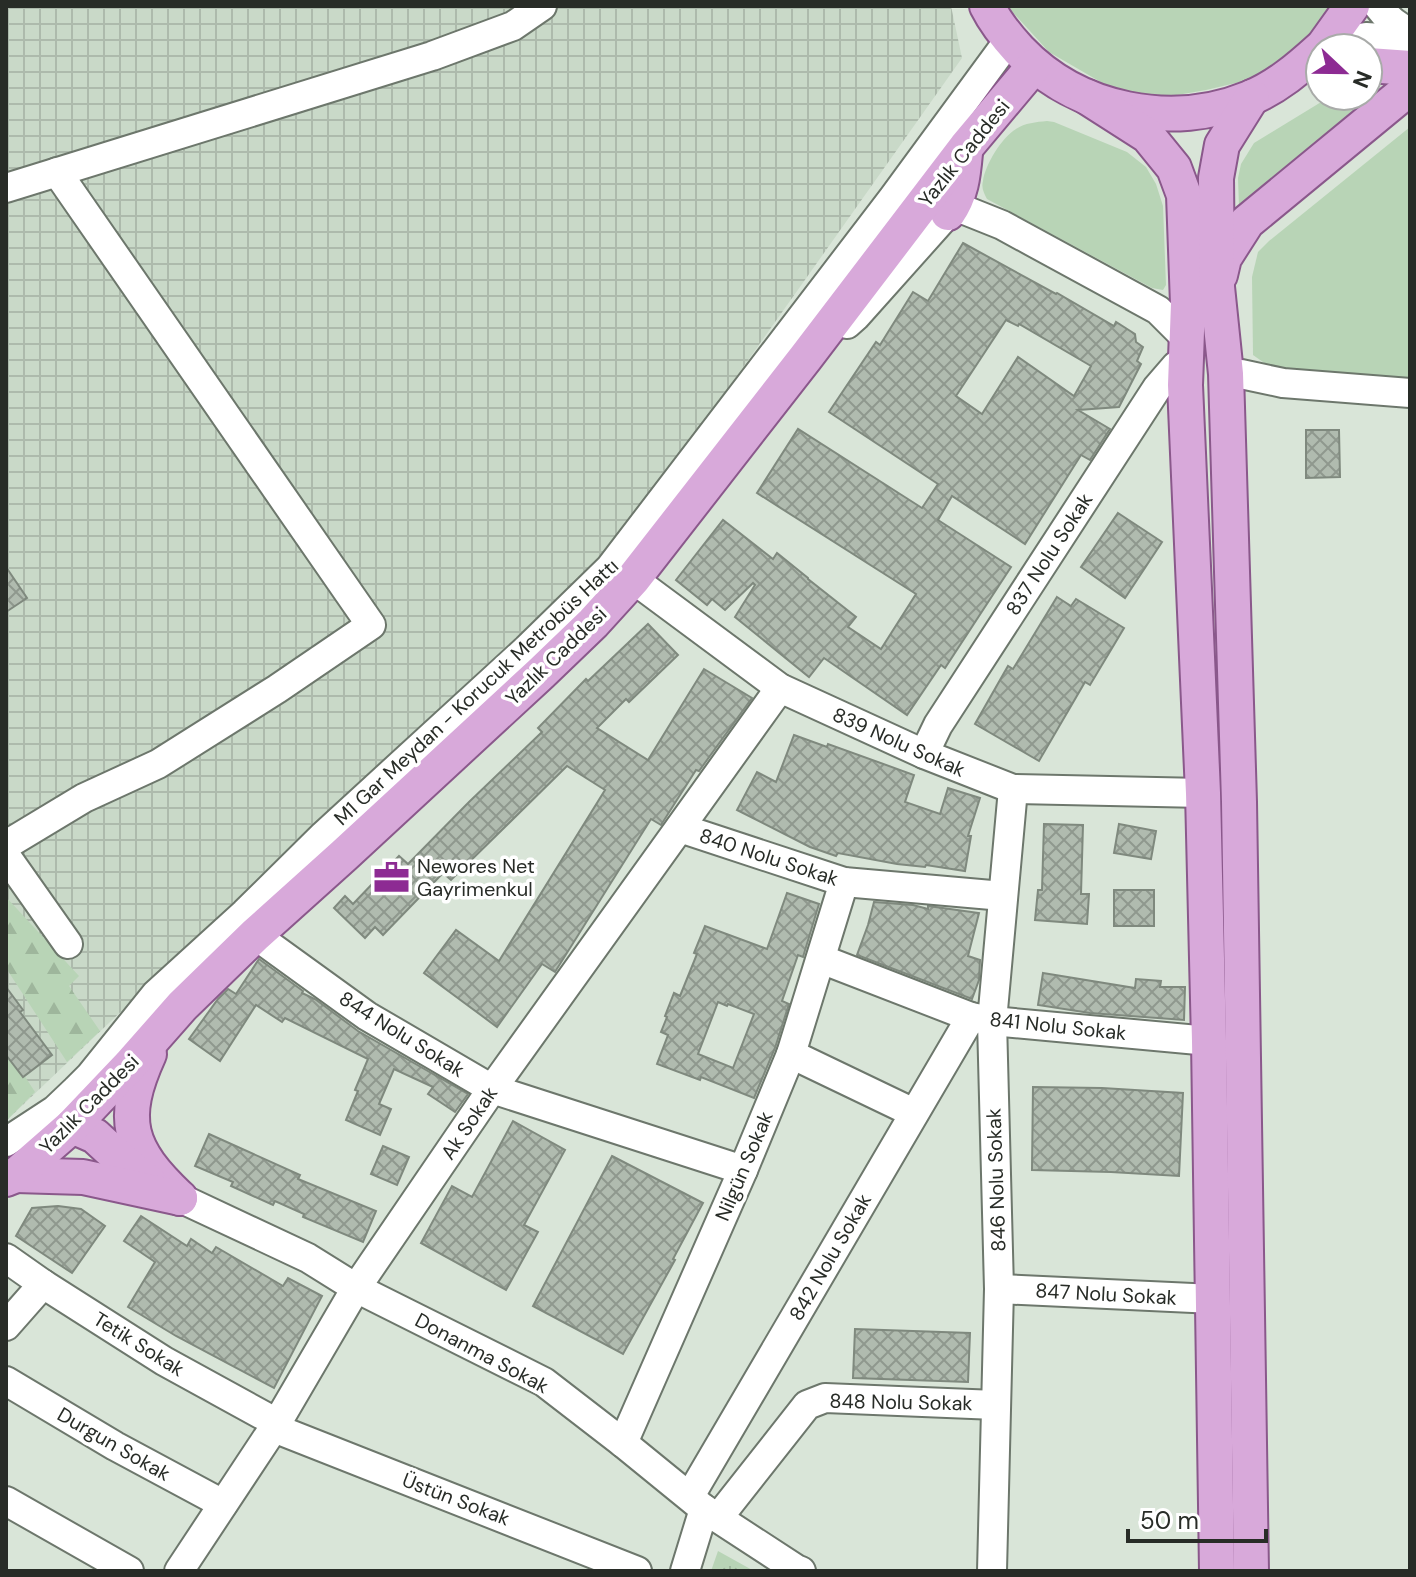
<svg xmlns="http://www.w3.org/2000/svg" width="1416" height="1577" font-family="'DM Sans',sans-serif">
<defs>
<pattern id="industrial-grid" width="8" height="8" patternUnits="userSpaceOnUse" patternTransform="scale(2)"><rect width="8" height="8" fill="#c9d9c8"/><path d="M0 4h8M4 0v8" fill="none" stroke="#adbaac"/></pattern>
<pattern id="forest-firs" width="22" height="20" patternUnits="userSpaceOnUse" patternTransform="scale(2)"><rect width="22" height="20" fill="#b8d4b6"/><path d="M5 1l3.5 6h-7zM16 11l3.5 6h-7z" fill="#9eb69c"/></pattern>
<pattern id="park-tufts" width="24" height="20" patternUnits="userSpaceOnUse" patternTransform="scale(2)"><rect width="24" height="20" fill="#b8d4b6"/><path d="M3 7l-1-3M5 7V3M7 7l1-3M15 17l-1-3M17 17v-4M19 17l1-3" fill="none" stroke="#9eb69c"/></pattern>
<pattern id="building-cross-hatch" width="8" height="8" patternUnits="userSpaceOnUse" patternTransform="scale(2)"><rect width="8" height="8" fill="#b0bbaf"/><path d="M0 0l8 8M0 8l8-8" fill="none" stroke="#8f988e"/></pattern>
</defs>
<rect width="100%" height="100%" fill="#d9e5d8"/>
<polygon fill="url(#industrial-grid)" points="6,6 951,6 962,58 623,537 379,766 6,1121"/>
<g fill="#b8d4b6">
<polygon points="1007,6 1334,6 1324,24 1285,57 1257,78 1206,90 1177,95 1143,96 1111,88 1049,52"/>
<polygon points="1368,89 1383,91 1239,207 1238,178 1241,164 1254,143 1331,96 1368,96"/>
<path d="M 1047,121 L 1054,122 L 1127,152 L 1146,167 L 1156,184 L 1163,206 L 1166,285 L 1163,290 L 1152,288 L 987,199 C 984,193 981,188 983,181 C 985,165 1002,137 1016,129 C 1025,123 1036,122 1047,121 Z"/>
<polygon points="1410,127 1410,386 1303,380 1270,367 1253,355 1252,277 1258,252 1269,241"/>
</g>
<g fill="url(#forest-firs)">
<polygon points="6,897 79,976 69,986 100,1031 67,1062 6,968"/>
<polygon points="6,1047 35,1092 6,1121"/>
</g>
<polygon fill="url(#park-tufts)" points="718,1551 754,1571 711,1571"/>
<g fill="url(#building-cross-hatch)" stroke="#7f897e" stroke-width="2" fill-rule="evenodd">
<path d="M 963,243 L 1056,294 L 1057,293 L 1114,326 L 1116,322 L 1135,334 L 1136,342 L 1143,347 L 1137,361 L 1141,364 L 1119,407 L 1078,410 L 1110,429 L 1090,460 L 1081,455 L 1025,544 L 952,496 L 938,520 L 1011,567 L 945,668 L 941,665 L 907,715 L 824,658 L 809,677 L 735,617 L 755,585 L 753,583 L 725,610 L 712,599 L 707,605 L 676,580 L 723,520 L 773,559 L 777,553 L 808,578 L 808,579 L 856,617 L 848,627 L 881,649 L 916,594 L 757,493 L 798,429 L 922,508 L 938,484 L 829,412 L 876,342 L 880,345 L 913,292 L 928,301 ZM 1006,320 L 1018,326 L 1019,324 L 1091,366 L 1074,396 L 1018,357 L 982,414 L 956,396 Z"/>
<polygon points="1306,430 1339,430 1340,477 1306,478"/>
<polygon points="1118,513 1162,542 1125,598 1081,567"/>
<polygon points="6,567 27,598 6,612"/>
<polygon points="1057,597 1071,606 1076,599 1124,628 1090,685 1085,682 1039,761 975,724 1008,666 1013,669"/>
<polygon points="648,624 678,655 629,702 626,699 597,728 648,760 704,669 752,698 699,771 696,770 661,825 651,819 555,972 542,964 497,1027 424,973 456,930 499,961 605,790 567,766 451,880 443,873 383,935 375,927 365,938 334,908 345,896 353,904 399,856 408,864 469,802 542,732 538,728 586,679 588,681"/>
<polygon points="794,735 827,747 828,744 914,775 905,802 940,814 948,788 980,798 968,836 971,836 965,871 926,865 925,867 897,864 838,853 836,856 810,847 737,810 757,772 776,782"/>
<polygon points="1044,824 1083,825 1081,894 1089,894 1087,924 1035,920 1038,890 1042,890"/>
<polygon points="1119,824 1156,831 1151,859 1114,853"/>
<rect x="1114" y="890" width="40" height="36"/>
<path d="M 787,893 L 819,904 L 803,957 L 798,955 L 782,1001 L 789,1004 L 775,1048 L 754,1098 L 701,1077 L 700,1080 L 657,1064 L 668,1035 L 661,1032 L 667,1017 L 665,1016 L 674,993 L 680,996 L 697,954 L 694,953 L 705,926 L 767,949 ZM 718,1002 L 727,1006 L 728,1004 L 754,1014 L 733,1068 L 698,1054 Z"/>
<polygon points="874,902 913,905 928,909 928,906 979,913 968,956 980,960 979,980 972,999 857,955 868,925"/>
<polygon points="259,959 303,991 302,993 315,999 358,1031 468,1094 455,1112 428,1094 433,1087 394,1069 379,1104 391,1109 380,1135 346,1120 358,1091 355,1090 368,1059 285,1018 282,1022 256,1005 220,1061 189,1039 218,999 228,989 236,994"/>
<polygon points="1043,973 1135,988 1136,979 1161,981 1160,987 1185,987 1184,1020 1090,1013 1038,1005"/>
<polygon points="6,987 23,1010 20,1012 52,1055 23,1077 6,1055"/>
<polygon points="1033,1087 1102,1088 1183,1093 1179,1176 1111,1172 1032,1170"/>
<polygon points="513,1121 565,1150 524,1225 538,1232 506,1290 421,1243 452,1186 472,1197"/>
<polygon points="209,1134 300,1175 298,1179 376,1211 363,1242 303,1217 304,1214 275,1201 273,1205 231,1186 233,1182 195,1166"/>
<polygon points="383,1146 409,1157 397,1185 371,1174"/>
<polygon points="612,1156 703,1203 673,1259 675,1260 623,1354 533,1306"/>
<polygon points="58,1206 81,1209 105,1226 72,1273 16,1236 32,1208"/>
<polygon points="141,1216 187,1246 191,1239 212,1253 216,1247 283,1286 288,1278 322,1296 274,1388 176,1336 128,1307 155,1262 124,1241"/>
<polygon points="855,1329 970,1333 968,1382 853,1378"/>
</g>
<g fill="none" stroke-linecap="round" stroke-linejoin="round">
<defs>
<g id="minor">
<path d="M 1378,6 C 1386,17 1398,27 1410,32"/>
<polyline points="1326,44 1366,37 1410,40"/>
<polyline points="6,188 432,56 513,26 542,6"/>
<polyline points="847,324 856,316 948,213 962,209 1002,225 1158,310 1187,339"/>
<polyline points="1226,374 1241,374 1283,383 1410,393"/>
<polyline points="633,579 780,688 924,754 1013,789 1203,793"/>
<polyline points="924,754 938,725 1157,388 1176,366 1186,365"/>
<polyline points="680,828 844,882 1003,896"/>
<polyline points="6,845 84,798 158,764 277,689 371,625 57,172"/>
<polyline points="6,856 68,944"/>
<polyline points="255,935 367,1016 492,1089 743,1170"/>
<polyline points="821,959 971,1017 992,1021 1209,1041"/>
<polyline points="791,1054 914,1113"/>
<polyline points="6,1142 55,1110 76,1090 90,1076 156,994 245,913 324,835 527,649 610,568 893,198 1009,40"/>
<polyline points="180,1198 308,1258 356,1288 544,1382 623,1443 704,1509 796,1569 801,1571"/>
<polyline points="6,1258 43,1284 164,1361 277,1423"/>
<polyline points="999,1289 1214,1299"/>
<polyline points="6,1326 43,1284"/>
<polyline points="6,1381 115,1446 223,1504"/>
<polyline points="274,1428 637,1571"/>
<polyline points="623,1443 743,1170 791,1054 844,882"/>
<polyline points="690,1496 971,1017"/>
<polyline points="6,1501 129,1571"/>
<polyline points="718,1518 807,1405 825,1398 996,1405"/>
<polyline points="179,1571 277,1423 356,1288 492,1089 780,688"/>
<polyline points="685,1571 704,1509"/>
<polyline points="992,1571 999,1289 992,1021 1013,789"/>
</g>
<g id="major">
<path d="M 987,6 C 995,22 1007,37 1019,50 C 1078,112 1172,130 1250,98 C 1277,87 1299,68 1320,49"/>
<polyline points="1322,48 1352,6"/>
<polyline points="1368,65 1410,68"/>
<polyline points="1087,97 1148,136 1174,168 1184,195 1188,304 1185,385 1203,793 1209,1041 1217,1571"/>
<path d="M 948,213 C 961,195 963,176 965,153"/>
<polyline points="1220,275 1224,258 1247,222 1400,96 1410,91"/>
<path d="M 149,1054 C 119,1120 128,1149 180,1198"/>
<polyline points="72,1126 95,1136 120,1159 149,1182"/>
<polyline points="16,1175 83,1177 180,1198"/>
<polyline points="6,1179 16,1175 72,1126 130,1065 182,1006 255,935 344,855 541,673 593,623 633,579 806,357 966,147 1034,66"/>
<polyline points="1251,1571 1239,802 1226,374 1217,287 1216,178 1222,145 1252,97"/>
</g>
</defs>
<use href="#minor" stroke="#6d776c" stroke-width="32"/>
<use href="#major" stroke="#8a588b" stroke-width="38"/>
<use href="#minor" stroke="#fff" stroke-width="28"/>
<use href="#major" stroke="#d8a9da" stroke-width="34"/>
</g>
<defs>
<symbol id="office-bare" viewBox="-9 -9 18 18"><path d="M-6-3h4V-5.5h4V-3h4V5H-6ZM-1-4.5V-3h2v-1.5ZM-6 0V1H6V0Z" fill="#8d2b93" stroke="#fff" stroke-width="2.5" paint-order="stroke"/></symbol>
</defs>
<g fill-rule="evenodd">
<use href="#office-bare" x="366" y="852" width="51" height="51"/>
</g>
<g text-anchor="middle" stroke-width="7" stroke-linejoin="round" paint-order="stroke">
<g font-size="20" fill="#282c27" stroke="#fff">
<text transform="translate(964 153) rotate(-51)" y="7">Yazlık Caddesi</text>
<text transform="translate(1049 554) rotate(-57)" y="7">837 Nolu Sokak</text>
<text transform="translate(556 656) rotate(-44)" y="7">Yazlık Caddesi</text>
<text transform="translate(476 692) rotate(-43)" y="7">M1 Gar Meydan - Korucuk Metrobüs Hattı</text>
<text transform="translate(899 742) rotate(24)" y="7">839 Nolu Sokak</text>
<text transform="translate(769 857) rotate(18)" y="7">840 Nolu Sokak</text>
<text transform="translate(1058 1026) rotate(6)" y="7">841 Nolu Sokak</text>
<text transform="translate(402 1034) rotate(32)" y="7">844 Nolu Sokak</text>
<text transform="translate(89 1104) rotate(-45)" y="7">Yazlık Caddesi</text>
<text transform="translate(469 1123) rotate(-56)" y="7">Ak Sokak</text>
<text transform="translate(744 1166) rotate(-67)" y="7">Nilgün Sokak</text>
<text transform="translate(996 1180) rotate(-92)" y="7">846 Nolu Sokak</text>
<text transform="translate(830 1257) rotate(-60)" y="7">842 Nolu Sokak</text>
<text transform="translate(1106 1294) rotate(3)" y="7">847 Nolu Sokak</text>
<text transform="translate(139 1344) rotate(32)" y="7">Tetik Sokak</text>
<text transform="translate(482 1353) rotate(28)" y="7">Donanma Sokak</text>
<text transform="translate(901 1402) rotate(1)" y="7">848 Nolu Sokak</text>
<text transform="translate(114 1444) rotate(30)" y="7">Durgun Sokak</text>
<text transform="translate(456 1499) rotate(21)" y="7">Üstün Sokak</text>
</g>
<g font-size="20" fill="#282c27" stroke="#fff" text-anchor="start">
<text x="417" y="873">Newores Net<tspan x="417" dy="23">Gayrimenkul</tspan></text>
</g>
</g>
<rect width="1416" height="1577" fill="none" stroke="#282c27" stroke-width="16"/>
<g transform="translate(1344 72) rotate(112)"><circle r="38" fill="#ffffff" stroke="#a9aba9" stroke-width="2"/>
<path d="M0-6L14 30L0 20L-14 30Z" fill="#8d2b93"/>
<text y="-12" font-size="22" font-weight="bold" text-anchor="middle" fill="#282c27">N</text>
</g>
<path d="M1128 1529v12h138v-12" fill="none" stroke="#282c27" stroke-width="4"/>
<text x="1140" y="1529" font-size="24" fill="#282c27" stroke="#ffffff" stroke-width="6" paint-order="stroke">50 m</text>
</svg>
